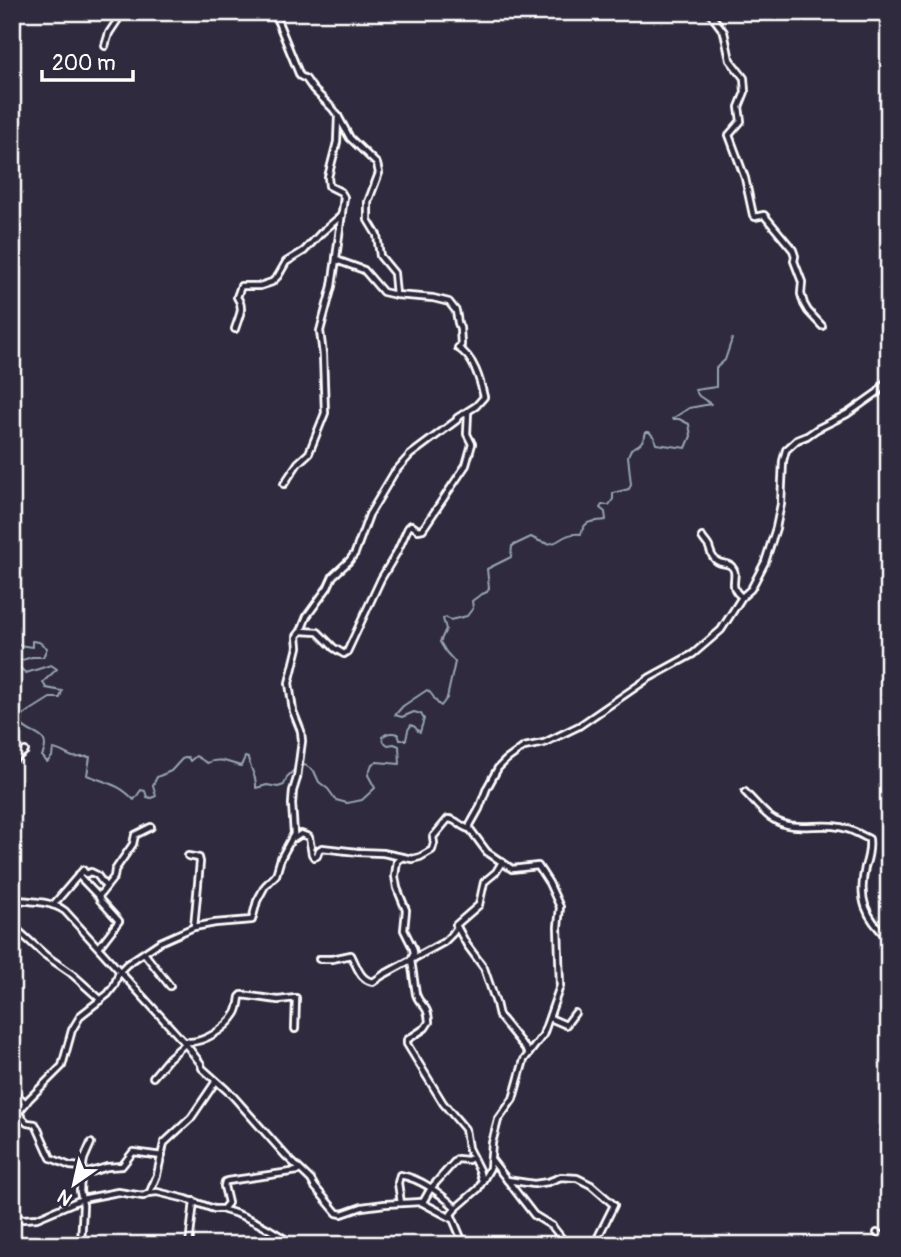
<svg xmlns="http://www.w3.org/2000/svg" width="901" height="1257" font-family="Pangolin,sans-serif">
<rect width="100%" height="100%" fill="#2f2a3d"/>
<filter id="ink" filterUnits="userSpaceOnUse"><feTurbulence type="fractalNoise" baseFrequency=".0143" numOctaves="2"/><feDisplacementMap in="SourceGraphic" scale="14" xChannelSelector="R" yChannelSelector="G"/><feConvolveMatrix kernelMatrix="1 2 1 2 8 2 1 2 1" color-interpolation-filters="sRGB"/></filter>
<g filter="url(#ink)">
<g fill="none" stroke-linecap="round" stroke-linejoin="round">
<g stroke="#98a5b2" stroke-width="2">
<path d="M 12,644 L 32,647 L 32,641 L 39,642 L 47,648 L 43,657 L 32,657 L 19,661 L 20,668 L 26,673 L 51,665 L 57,669 L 43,682 L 46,688 L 62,691 L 60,698 L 50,698 L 23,715 L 22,725 C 31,736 53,733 42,756 L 47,762 L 52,757 L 53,749 C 61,750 66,755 73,757 C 79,758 85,756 90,757 L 87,775 C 107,783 119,784 134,800 L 141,790 L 145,791 L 147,797 L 151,798 L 156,796 L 153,785 L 157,777 L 171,771 L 182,759 L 188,757 L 190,761 L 196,756 L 207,763 C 219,757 229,763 241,766 L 245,757 L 248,758 C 250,770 257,775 256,788 L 267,785 L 278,787 L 284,785 L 287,777 L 296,768"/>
<path d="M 302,766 L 305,765 L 314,771 L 319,782 L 328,789 L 336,800 L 347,803 L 362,800 L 375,788 L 368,775 L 372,764 L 377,762 L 400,764 L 399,746 L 394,744 L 388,745 L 384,742 L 382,737 C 387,732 392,732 398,734 L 400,740 L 406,740 L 408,730 L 411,725 L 415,727 L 418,731 L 420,732 L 424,719 L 421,714 L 414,712 L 402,717 L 395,715 L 403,706 L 427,690 C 434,694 434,702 441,706 L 447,698 L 455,662 L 446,652 L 440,642 L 446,629 L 443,619 L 446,617 L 450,620 L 467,616 L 473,608 L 472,601 L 480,595 L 487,592 L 489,588 L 487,569 L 511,557 L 512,546 L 531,537 C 562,554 554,532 581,534 C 585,519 592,522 606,520 L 605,512 L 600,508 L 602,505 L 609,505 L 613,499 L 613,493 L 629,489 L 631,484 L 628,456 L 631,449 C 640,445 644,441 646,432 L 649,432 L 654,437 L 656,444 L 686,448 L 691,436 L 689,424 L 679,419 L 672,419 L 689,408 L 711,404 L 699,396 L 695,390 L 716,387 L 716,368 L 725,360 L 732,339"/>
</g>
<defs>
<g id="minor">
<polyline points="709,12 724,32 730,60 744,78 745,92 739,107 741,121 729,135 745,178 753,215 755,217 764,215 793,250 795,256 794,261 802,282 801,294 804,304 808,311 822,326"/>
<polyline points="105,46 109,33 123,12"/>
<polyline points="338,116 350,138 377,164 379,173 368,202 368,220 377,235 380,256 394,273 396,295"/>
<path d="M 235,329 C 239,316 245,308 237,297 L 241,286 L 260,286 L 272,282 L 278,276 L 286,262 L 304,251 L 321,233 L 342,215"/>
<polyline points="284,484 298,463 309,453 325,413 323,355 320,331 332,286 336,259"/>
<path d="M 702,537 C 704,541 707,543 709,547 C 711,552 711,557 717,561 C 722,565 728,562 732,567 C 740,576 726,586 742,597"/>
<polyline points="301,631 318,632 334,648 344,654 347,652 381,579 397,552 408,528 411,525 418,530 423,529 466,465 472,444 467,434 468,412"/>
<polyline points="12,761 25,751"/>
<path d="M 745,792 C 753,800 764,814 773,819 C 791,831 813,824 833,826 C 847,827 857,833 869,839 C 870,848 868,858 865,867 C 858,899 865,917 889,939"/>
<path d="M 295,838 L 301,834 L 309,837 L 312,854 L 314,857 L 317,856 L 319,850 L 322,848 L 357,852 L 383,853 L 412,859 L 420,857 L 432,850 L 434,843 L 433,837 L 448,819 C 457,819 461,828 470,829"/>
<polyline points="188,856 199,858 200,862 194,927"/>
<path d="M 403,857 L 397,861 L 395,876 L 397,888 L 406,910 L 404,930 L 413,948 L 414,953 L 411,960 L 416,994 C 420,1007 428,1003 429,1022 L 425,1028 L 407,1040 L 407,1044 L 443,1103 L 465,1129 L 468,1148 L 479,1170 L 482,1181"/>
<polyline points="502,862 496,872 484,882 479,905 456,925 467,945 484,968 496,1003 499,1016 529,1053"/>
<polyline points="78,875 99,897"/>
<path d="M 12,892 L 17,900 C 32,901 54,902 65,911 L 183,1041 C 201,1046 227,1028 236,1013 C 239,1008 239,1002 240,997 L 242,995 L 278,1000 L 296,998 L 295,1029"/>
<polyline points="53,905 83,870 86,874 91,872 97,875 106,887"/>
<polyline points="12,925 45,955 71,973 101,1000"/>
<polyline points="99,947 119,921 100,900 99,896 114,877 115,870 133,844 135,835 151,827"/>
<polyline points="144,953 170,986"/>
<path d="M 319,959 L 332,959 L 351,955 C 357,966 360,980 373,982 L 383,975 L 444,942 L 453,933 L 457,927"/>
<polyline points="550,1018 566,1025 575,1013"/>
<polyline points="184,1042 201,1064 202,1068 232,1095 286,1156 311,1180 315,1187 337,1213 342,1214 362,1207 385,1204 421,1202 451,1218"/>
<polyline points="153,1077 169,1058 186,1043"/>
<polyline points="12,1091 26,1103"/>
<polyline points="18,1113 27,1123 35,1124 37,1127 51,1158 70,1166 82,1167"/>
<path d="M 12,1121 L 29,1099 L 62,1066 L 72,1030 L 81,1015 L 108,994 L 114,986 L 119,972 L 127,964 L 160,942 L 194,927 L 215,923 L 252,920 L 257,901 L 265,886 L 276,875 L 281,858 L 294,834 L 292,804 L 293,791 L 297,778 L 302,741 L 301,731 L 293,711 L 289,683 L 298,647 L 297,636 L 301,631 L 307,616 L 328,587 L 333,576 L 349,561 L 355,553 L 369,515 L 394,473 L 410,455 L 457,420 L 457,418 L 476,406 L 484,397 C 480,380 474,357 458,348 L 461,345 L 460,328 L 458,323 L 456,311 L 449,302 L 433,298 L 396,295 L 383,292 L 364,270 L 339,261 L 336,258 L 344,197 L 341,192 L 329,186 L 328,177 L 337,142 L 338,116 L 333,109 L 313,89 L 306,79 L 300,76 L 274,12"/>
<polyline points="491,1159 534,1215 552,1226 567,1245"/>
<polyline points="81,1175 107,1167 122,1166 133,1152 162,1156"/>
<polyline points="507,1180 534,1184 548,1182 561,1177 577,1178 591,1185 614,1205 594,1245"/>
<polyline points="150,1192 157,1175 164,1143 191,1118 216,1081"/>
<polyline points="423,1202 431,1188 457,1159 468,1160 472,1158"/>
<path d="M 401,1203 L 398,1183 L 400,1175 C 422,1179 440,1193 456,1208"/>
<path d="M 224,1210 C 249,1216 272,1230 294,1245"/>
<polyline points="12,1216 23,1219 37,1218 82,1199 118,1192 143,1196 149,1193 157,1192 186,1199 214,1209 223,1209 228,1203 224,1186 225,1182 227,1181 298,1171"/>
<polyline points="877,1233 885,1237 888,1245"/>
<polyline points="81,1245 83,1205 80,1191 81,1175 84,1159 91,1143"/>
<polyline points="189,1245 194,1201"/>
<polyline points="464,1245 451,1214 456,1208 478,1189 490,1168 492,1143 498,1120 513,1099 524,1060 543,1035 560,986 558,927 560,907 549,883 538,866 512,869 487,852 470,829 470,825 479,809 487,788 498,768 506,760 524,747 544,743 579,726 649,678 693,654 721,630 742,597 751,589 765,562 776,528 781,504 783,461 786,450 797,440 807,436 817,429 847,414 878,392 889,378"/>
</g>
</defs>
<use href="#minor" stroke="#fff" stroke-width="10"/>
<use href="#minor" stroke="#2f2a3d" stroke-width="4.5"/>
</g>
</g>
<rect width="901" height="1257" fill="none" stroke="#2f2a3d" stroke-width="42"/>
<rect x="21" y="21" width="859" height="1215" fill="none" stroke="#fff" stroke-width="2.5" filter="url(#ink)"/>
<g transform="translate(74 1184) rotate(214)" stroke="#2f2a3d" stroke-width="5" paint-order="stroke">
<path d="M0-5L12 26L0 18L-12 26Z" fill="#ffffff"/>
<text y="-10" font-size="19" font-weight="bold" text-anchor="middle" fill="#ffffff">N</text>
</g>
<path d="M42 70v10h91v-10" fill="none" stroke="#ffffff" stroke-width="3.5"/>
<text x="52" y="70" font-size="21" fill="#ffffff" stroke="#2f2a3d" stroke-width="5" paint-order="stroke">200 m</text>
</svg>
